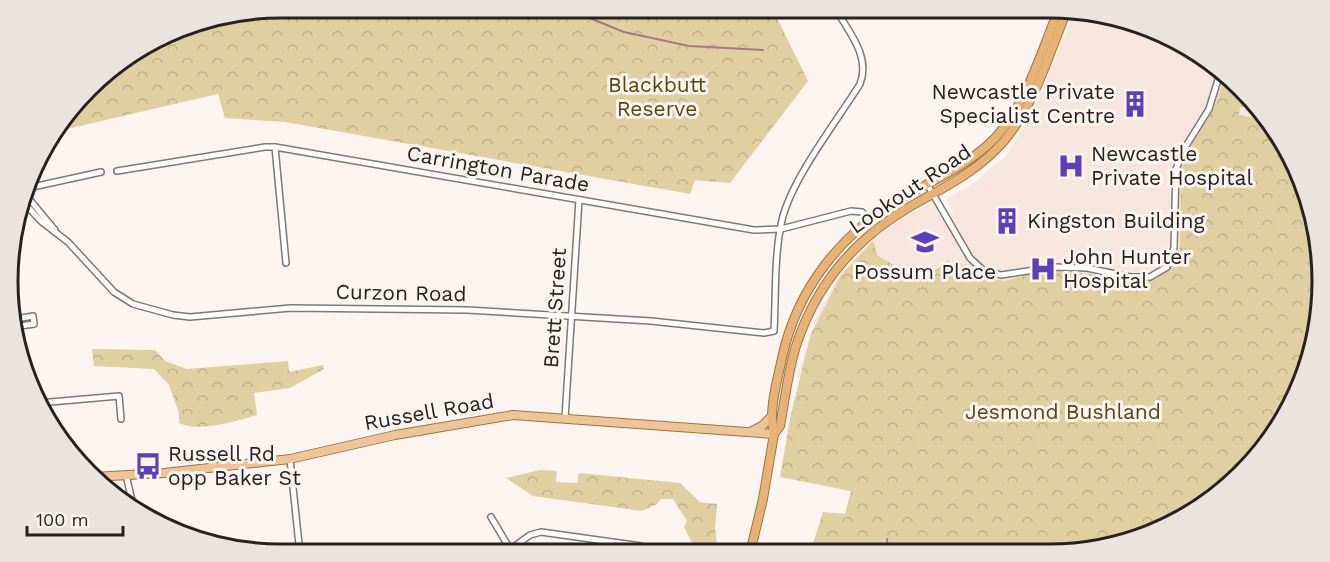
<svg xmlns="http://www.w3.org/2000/svg" width="1330" height="562" font-family="'Work Sans',sans-serif">
<defs>
<pattern id="forest-crowns" width="20" height="18" patternUnits="userSpaceOnUse" patternTransform="scale(1.5)"><rect width="20" height="18" fill="#e0cfa0"/><path d="M2 6a3 3 0 1 1 6 0M12 15a3 3 0 1 1 6 0" fill="none" stroke="#c0b18a"/></pattern>
</defs>
<rect width="100%" height="100%" fill="#fcf4f0"/>
<polygon fill="#f6e6df" points="1074,12 1137,22 1230,76 1294,160 1139,505 892,392 797,377 815,320 837,279 853,260 872,240 899,220 928,204 934,206 942,219 953,212 946,199 977,181 991,167 1006,157 1036,104"/>
<g fill="url(#forest-crowns)">
<polygon points="281,8 772,8 808,81 730,183 695,180 690,194 285,122 225,118 218,94 54,132 101,75 184,27 234,20 238,15"/>
<polygon points="1226,74 1248,100 1246,107 1240,107 1239,115 1264,120 1294,160 1322,263 1308,369 1276,433 1229,487 1170,526 1085,552 810,553 823,512 845,514 851,491 780,477 790,418 811,334 841,275 873,241 878,256 903,270 937,269 947,260 955,265 966,264 985,278 1004,281 1027,275 1060,271 1100,275 1140,282 1156,279 1174,263 1180,246 1181,169 1190,147 1214,108"/>
<path d="M 92,349 L 155,350 L 165,361 L 187,369 L 288,361 L 289,372 L 323,365 L 324,369 L 290,388 L 254,393 L 257,415 C 236,421 199,433 179,423 L 179,413 L 169,385 L 154,369 L 94,366 Z"/>
<polygon points="540,470 557,471 556,482 577,483 579,473 680,483 700,502 717,504 715,528 718,553 697,553 684,527 687,521 673,499 661,499 657,504 642,511 533,496 506,478"/>
</g>
<g fill="none" stroke-linecap="round" stroke-linejoin="round">
<g stroke="#aa7586" stroke-width="2">
<polyline points="565,8 624,32 689,46 763,50"/>
<polyline points="887,539 888,553"/>
</g>
<defs>
<g id="minor">
<polyline points="838,13 846,8"/>
<polyline points="275,147 286,263"/>
<polyline points="117,171 265,147 275,147 754,230 781,229 851,211 862,212 869,219"/>
<polyline points="927,184 970,258 984,271 1001,275 1054,267 1087,268 1130,277 1150,277 1167,267 1174,248 1176,169 1186,146 1209,109 1221,70"/>
<polyline points="28,188 101,172"/>
<polyline points="25,194 55,230"/>
<path d="M 23,202 L 42,222 L 68,242 L 114,292 L 133,304 L 173,315 L 190,317 L 291,308 L 467,310 L 651,321 L 764,333 L 774,331 C 776,295 774,255 782,220 C 792,178 837,121 860,84 C 871,56 848,31 835,8"/>
<polyline points="11,320 33,316 34,324 13,327"/>
<polyline points="39,403 119,396 121,419"/>
<polyline points="565,418 579,200"/>
<polyline points="290,459 300,554"/>
<polyline points="126,475 133,505"/>
<polyline points="491,517 510,549"/>
<polyline points="504,554 530,535 541,532 641,546 655,553"/>
<polyline points="616,554 620,543"/>
</g>
<g id="primary">
<polyline points="750,432 762,426 772,416"/>
<polyline points="93,477 164,473 290,459 395,435 513,415 774,434"/>
</g>
<g id="trunk">
<path d="M 774,434 L 780,426 C 785,400 788,371 796,346 C 816,284 856,238 911,206 C 945,187 978,171 1004,141 C 1035,104 1049,54 1067,10"/>
<path d="M 750,553 L 763,499 L 774,434 C 768,411 777,382 782,358 C 797,288 842,232 904,197 C 935,179 969,165 995,138 C 1027,103 1041,52 1059,9"/>
</g>
</defs>
<use href="#minor" stroke="#807875" stroke-width="8"/>
<use href="#primary" stroke="#9f7342" stroke-width="10"/>
<use href="#trunk" stroke="#9f7342" stroke-width="10"/>
<use href="#minor" stroke="#fff" stroke-width="5"/>
<use href="#primary" stroke="#edc598" stroke-width="8"/>
<use href="#trunk" stroke="#e7b276" stroke-width="8"/>
</g>
<defs>
<symbol id="building-bare" viewBox="-9 -9 18 18"><path d="M-4-6H4V6H1V3H-1V6H-4ZM-2.5-4.3h1.7v1.8h-1.7ZM.8-4.3h1.7v1.8H.8ZM-2.5-1h1.7V.8h-1.7ZM.8-1h1.7V.8H.8Z" fill="#5c40b8" stroke="#fcf4f0" stroke-width="2.5" paint-order="stroke"/></symbol>
<symbol id="hospital-bare" viewBox="-9 -9 18 18"><path d="M-5-5h3v3.5h4V-5h3V5h-3V1.5h-4V5h-3Z" fill="#5c40b8" stroke="#fcf4f0" stroke-width="2.5" paint-order="stroke"/></symbol>
<symbol id="school-bare" viewBox="-9 -9 18 18"><path d="M0-5L7-2L0 1L-7-2ZM-4 1L0 2.5L4 1V4Q0 6-4 4Z" fill="#5c40b8" stroke="#fcf4f0" stroke-width="2.5" paint-order="stroke"/></symbol>
<symbol id="bus-bare" viewBox="-9 -9 18 18"><path d="M-5-6H5V4H4V6H2V4H-2V6H-4V4H-5ZM-3.5-4V0h7V-4ZM-3.5 1.2v1.5H-2V1.2ZM2 1.2v1.5H3.5V1.2Z" fill="#5c40b8" stroke="#fcf4f0" stroke-width="2.5" paint-order="stroke"/></symbol>
</defs>
<g fill-rule="evenodd">
<use href="#building-bare" x="1116" y="85" width="38" height="38"/>
<use href="#hospital-bare" x="1052" y="147" width="38" height="38"/>
<use href="#building-bare" x="988" y="202" width="38" height="38"/>
<use href="#school-bare" x="906" y="223" width="38" height="38"/>
<use href="#hospital-bare" x="1024" y="250" width="38" height="38"/>
<use href="#bus-bare" x="129" y="447" width="38" height="38"/>
</g>
<g text-anchor="middle" stroke-width="6" stroke-linejoin="round" paint-order="stroke">
<g font-size="21" fill="#574710" stroke="#fcf4f0">
<text x="657" y="92">Blackbutt<tspan x="657" dy="24">Reserve</tspan></text>
<text x="1063" y="419">Jesmond Bushland</text>
</g>
<g font-size="21" fill="#252221" stroke="#fcf4f0" text-anchor="start">
<text x="1115" y="99" text-anchor="end">Newcastle Private<tspan x="1115" dy="24">Specialist Centre</tspan></text>
<text x="1091" y="161">Newcastle<tspan x="1091" dy="24">Private Hospital</tspan></text>
<text x="1027" y="228">Kingston Building</text>
<text x="1063" y="264">John Hunter<tspan x="1063" dy="24">Hospital</tspan></text>
<text x="925" y="279" text-anchor="middle">Possum Place</text>
<text x="168" y="461">Russell Rd<tspan x="168" dy="24">opp Baker St</tspan></text>
</g>
<g font-size="21" fill="#252221" stroke="#fcf4f0">
<text transform="translate(498 169) rotate(10)" y="7">Carrington Parade</text>
<text transform="translate(910 189) rotate(-34)" y="7">Lookout Road</text>
<text transform="translate(401 293) rotate(1)" y="7">Curzon Road</text>
<text transform="translate(555 308) rotate(-86)" y="7">Brett Street</text>
<text transform="translate(429 412) rotate(-10)" y="7">Russell Road</text>
</g>
</g>
<path d="M0 0H1330V562H0ZM281 18H1049A263 263 0 0 1 1312 281V281A263 263 0 0 1 1049 544H281A263 263 0 0 1 18 281V281A263 263 0 0 1 281 18Z" fill="#ebe3df" fill-rule="evenodd"/>
<path fill="none" stroke="#252221" stroke-width="3" d="M281 18H1049A263 263 0 0 1 1312 281V281A263 263 0 0 1 1049 544H281A263 263 0 0 1 18 281V281A263 263 0 0 1 281 18Z"/>
<path d="M27 526v9h96v-9" fill="none" stroke="#252221" stroke-width="3"/>
<text x="36" y="526" font-size="18" fill="#252221" stroke="#fcf4f0" stroke-width="4.5" paint-order="stroke">100 m</text>
</svg>
